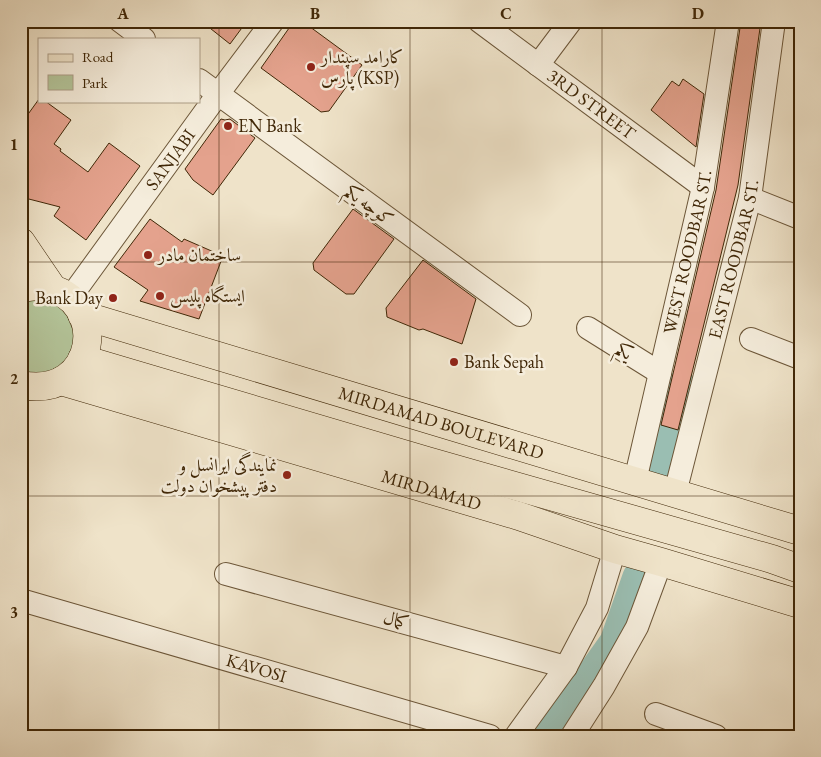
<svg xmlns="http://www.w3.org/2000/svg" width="821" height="757" font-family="'EB Garamond',Amiri,serif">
<rect width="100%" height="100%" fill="#efe3c9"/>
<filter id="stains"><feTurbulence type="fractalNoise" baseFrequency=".004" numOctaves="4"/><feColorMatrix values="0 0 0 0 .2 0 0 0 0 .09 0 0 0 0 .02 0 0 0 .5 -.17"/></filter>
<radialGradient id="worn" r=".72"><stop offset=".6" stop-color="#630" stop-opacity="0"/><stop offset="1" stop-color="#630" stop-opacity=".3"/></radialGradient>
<polygon fill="#b4c59a" stroke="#7a7650" points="34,299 46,300 57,305 66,313 75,335 70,358 52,374 21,373 21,302"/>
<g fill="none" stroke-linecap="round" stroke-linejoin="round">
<g stroke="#9abeb2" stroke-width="31">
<polyline points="663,467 681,386"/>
<polyline points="548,736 615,642 638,577"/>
</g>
</g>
<g fill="#e4a28d" stroke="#402707">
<polygon points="201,21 247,21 230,44"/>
<polygon points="294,21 302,21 362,65 329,111 321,112 261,68"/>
<polygon points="741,21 761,21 738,185 678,430 661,425 716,190"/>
<polygon points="683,79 704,94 696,147 651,110 672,81 679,86"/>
<polygon points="39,99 39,101 45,101 71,120 54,144 61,149 60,151 88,172 109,143 140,166 86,240 54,216 60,207 21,197 21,124"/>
<polygon points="221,119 225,120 230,119 255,138 213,195 193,180 185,169"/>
<polygon points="353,209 394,239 354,294 346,294 314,270 313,263"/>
<polygon points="150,219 182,242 184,239 223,256 199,319 140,301 148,290 114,267"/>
<polygon points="423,260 476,299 462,344 423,329 419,330 387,317 386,308"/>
</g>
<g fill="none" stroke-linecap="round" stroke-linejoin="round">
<defs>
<g id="minor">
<polyline points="120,21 144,39"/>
<path id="s1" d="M 479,21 L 703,187"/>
<polyline points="538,65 571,21"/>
<polyline points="199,80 520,315"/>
<polyline points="750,198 800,218"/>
<path id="s2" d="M 70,298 L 218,94 L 273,21"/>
<polyline points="588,328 660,373"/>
<polyline points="751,339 800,358"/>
<path id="s3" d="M 635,481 L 703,187 L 728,21"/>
<path id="s4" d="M 675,493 L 750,198 L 774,21"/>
<polyline points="226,574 566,667"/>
<path id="s5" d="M 21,600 L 490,736"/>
<polyline points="656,714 716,736"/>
<polyline points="516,736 566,667 597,608 615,549"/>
<polyline points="572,736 604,686 637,627 661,562"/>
</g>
<g id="major">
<polyline points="21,242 53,289"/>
<path d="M 21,288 C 29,287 37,285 44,287 C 111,298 98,400 21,385"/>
<path id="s6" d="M 82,315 L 800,531"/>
<polyline points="82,359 427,461 772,559 800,569"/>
<path id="s7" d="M 61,381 L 519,516 L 615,549 L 661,562 L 800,604"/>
</g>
</defs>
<use href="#minor" stroke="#6c5638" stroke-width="24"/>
<use href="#major" stroke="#402707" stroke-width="29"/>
<use href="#minor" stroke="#f5eddc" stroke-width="22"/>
<use href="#major" stroke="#efe3c9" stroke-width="28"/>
</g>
<path fill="none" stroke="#402707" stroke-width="1" stroke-opacity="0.55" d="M 219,21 L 219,736M 410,21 L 410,736M 602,21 L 602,736M 21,262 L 800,262M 21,496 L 800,496"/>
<g fill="#8f2418" stroke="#f5eddc" stroke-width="2">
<circle cx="311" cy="67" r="5"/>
<circle cx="228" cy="126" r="5"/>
<circle cx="148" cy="255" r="5"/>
<circle cx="160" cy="296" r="5"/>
<circle cx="113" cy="298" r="5"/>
<circle cx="454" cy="362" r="5"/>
<circle cx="287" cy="475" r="5"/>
</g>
<g text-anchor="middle" stroke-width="5" stroke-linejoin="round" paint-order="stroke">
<g font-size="18" fill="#402707" stroke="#f5eddc" text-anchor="start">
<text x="321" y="63">کارامد سپندار<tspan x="321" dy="21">پارس (KSP)</tspan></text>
<text x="238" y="132">EN Bank</text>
<text x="158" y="261">ساختمان مادر</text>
<text x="170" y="302">ایستگاه پلیس</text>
<text x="103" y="304" text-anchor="end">Bank Day</text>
<text x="464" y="368">Bank Sepah</text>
<text x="277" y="471" text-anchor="end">نمایندگی ایرانسل و<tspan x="277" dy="21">دفتر پیشخوان دولت</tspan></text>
</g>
<g font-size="18" fill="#402707" stroke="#f5eddc">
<text dy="6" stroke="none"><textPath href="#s1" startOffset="140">3RD STREET</textPath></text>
<text dy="6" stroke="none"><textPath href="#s2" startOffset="171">SANJABI</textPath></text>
<text transform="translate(369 205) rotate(36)" y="6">کوچه یکم</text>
<text dy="6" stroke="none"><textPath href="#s3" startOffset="235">WEST ROODBAR ST.</textPath></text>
<text dy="6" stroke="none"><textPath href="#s4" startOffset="241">EAST ROODBAR ST.</textPath></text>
<text transform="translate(624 351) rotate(32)" y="6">یکم</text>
<text dy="6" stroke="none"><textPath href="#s6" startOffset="375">MIRDAMAD BOULEVARD</textPath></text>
<text dy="6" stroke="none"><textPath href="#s7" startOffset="386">MIRDAMAD</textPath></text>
<text transform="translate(396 620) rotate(15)" y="6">کمال</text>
<text dy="6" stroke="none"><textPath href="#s5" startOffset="245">KAVOSI</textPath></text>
</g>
</g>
<rect width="821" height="757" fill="none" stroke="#efe3c9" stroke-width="55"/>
<rect x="38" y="38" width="162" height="65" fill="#f5eddc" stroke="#ad9e87"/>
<rect x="48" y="54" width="25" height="8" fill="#efe3c9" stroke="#ad9e87"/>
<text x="82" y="62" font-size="15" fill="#402707">Road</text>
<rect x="48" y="75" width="25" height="15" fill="#b4c59a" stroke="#ad9e87"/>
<text x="82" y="88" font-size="15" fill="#402707">Park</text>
<rect x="28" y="28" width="766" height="702" fill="none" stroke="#402707" stroke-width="2"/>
<g font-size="16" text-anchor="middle" font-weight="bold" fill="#402707">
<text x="123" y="19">A</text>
<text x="315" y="19">B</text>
<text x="506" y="19">C</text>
<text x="698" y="19">D</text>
<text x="14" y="150">1</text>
<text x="14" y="384">2</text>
<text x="14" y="618">3</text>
</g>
<rect width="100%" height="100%" filter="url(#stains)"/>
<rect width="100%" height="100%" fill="url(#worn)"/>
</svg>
